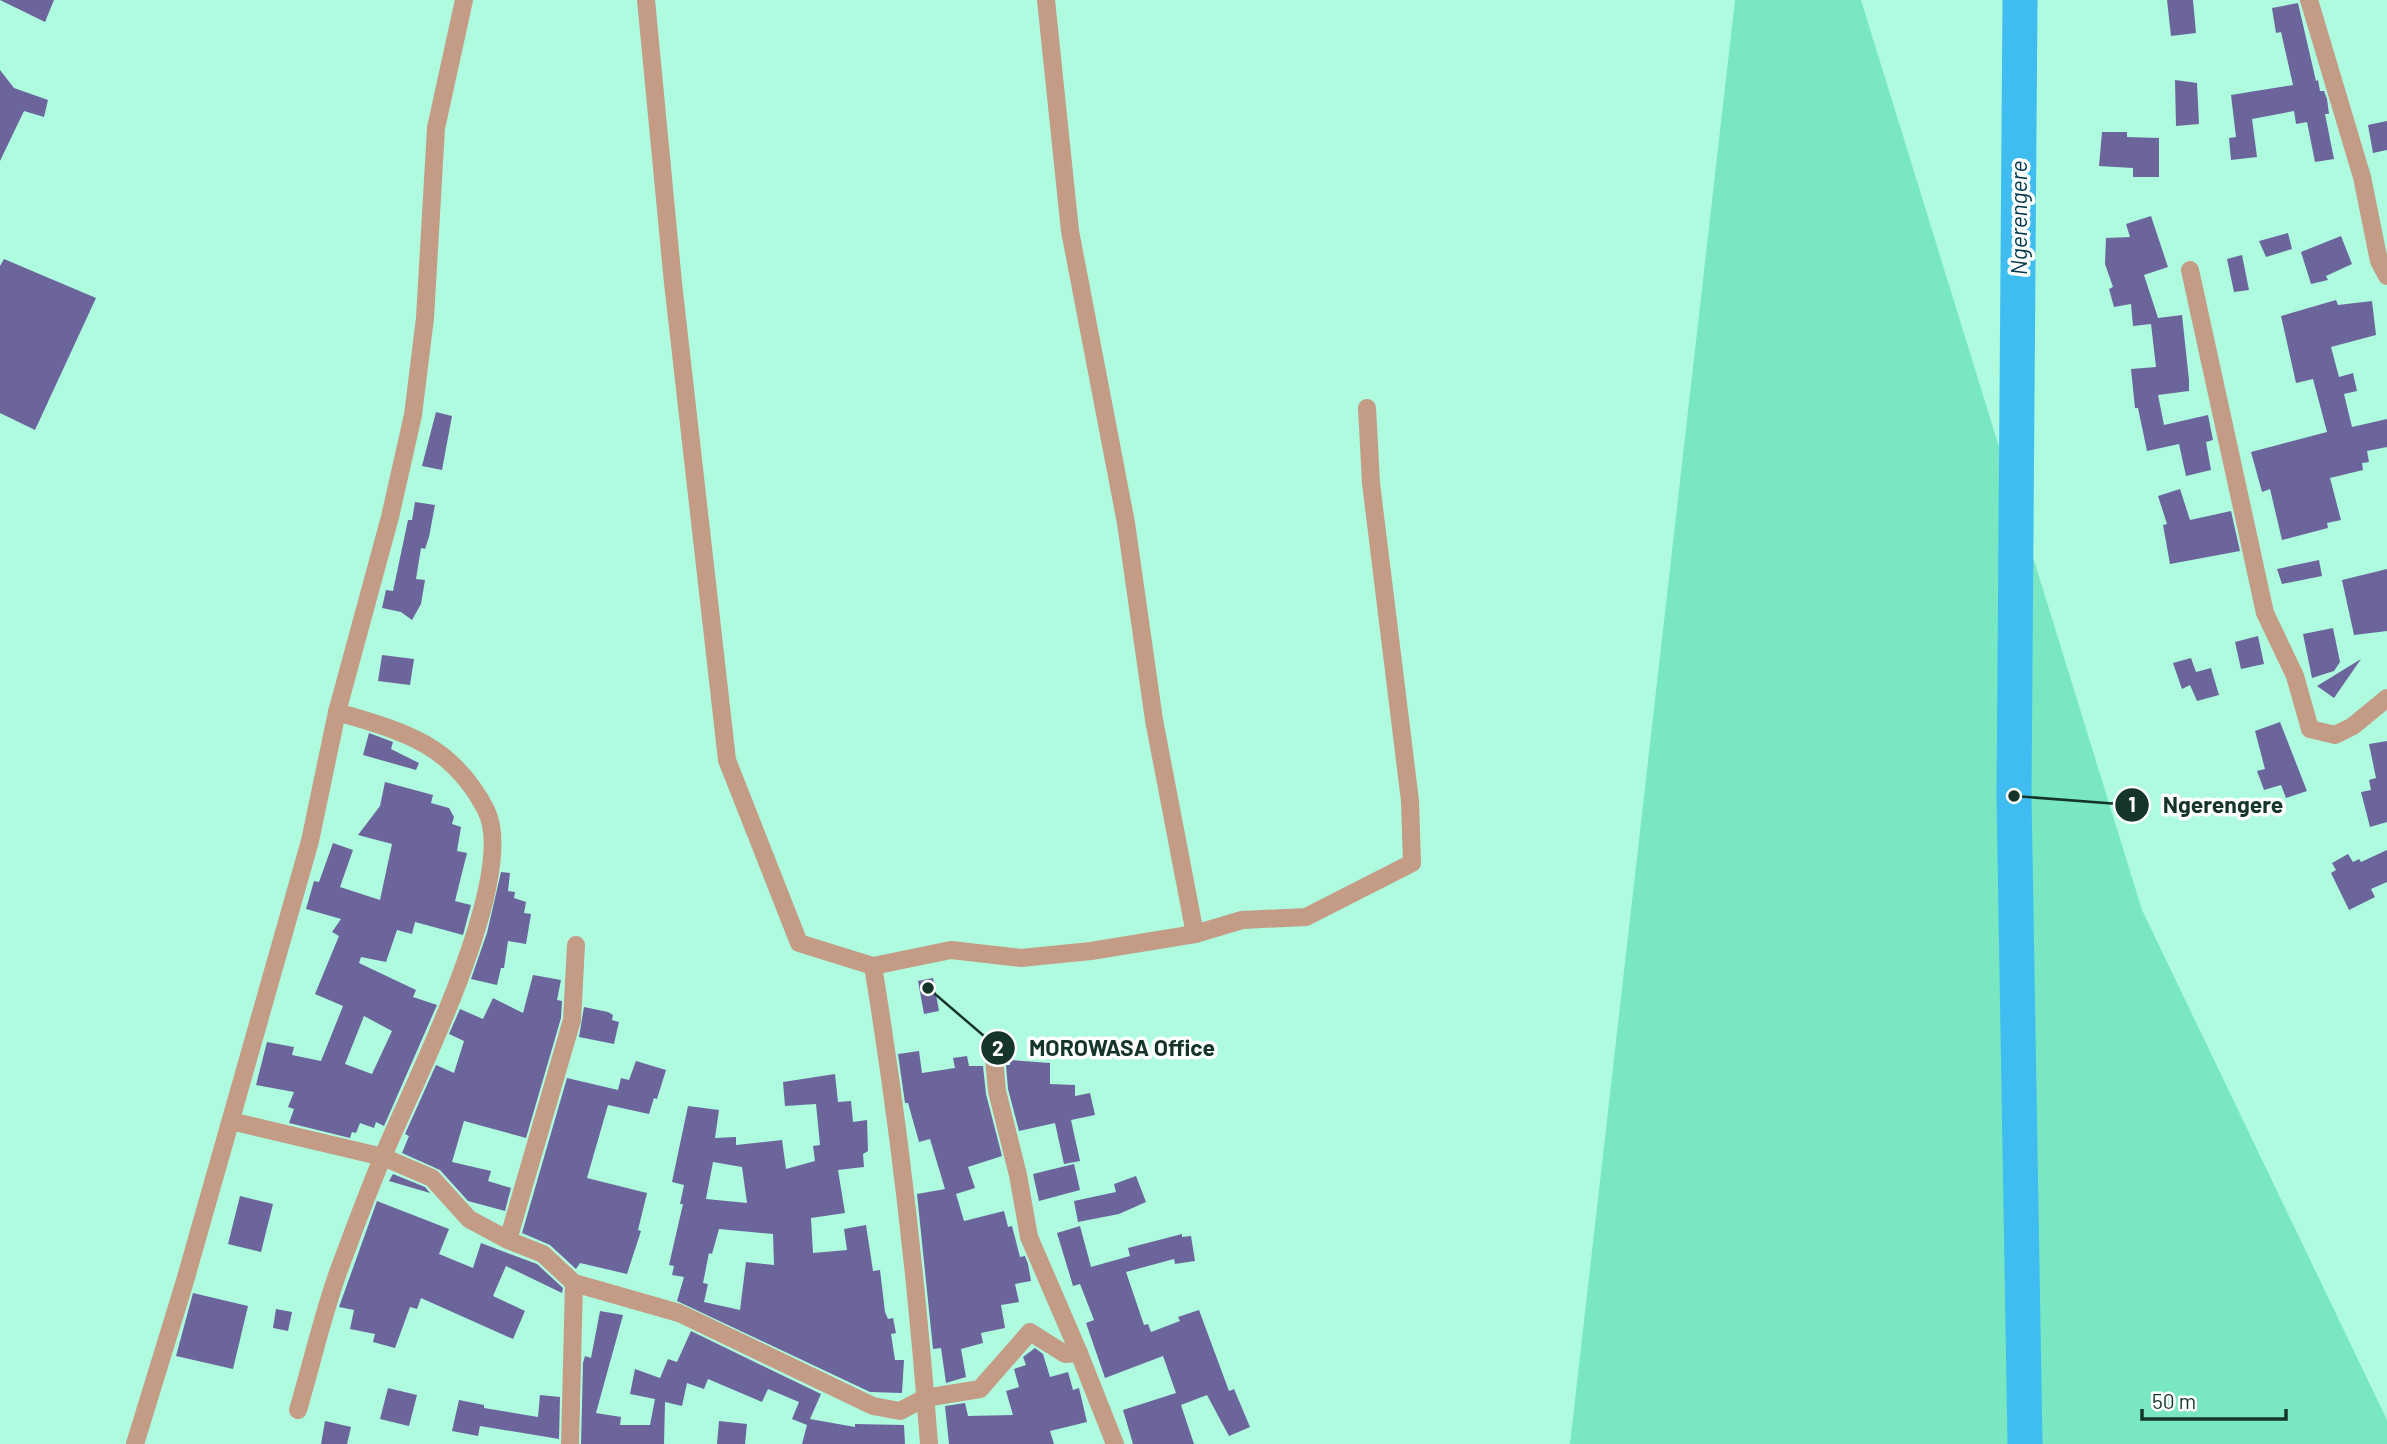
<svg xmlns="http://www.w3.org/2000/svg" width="2387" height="1444" font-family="Barlow,sans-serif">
<rect width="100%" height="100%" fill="#aefbdf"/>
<polygon fill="#78e7c2" points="1735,0 1861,0 2142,910 2387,1420 2387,1444 1570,1444"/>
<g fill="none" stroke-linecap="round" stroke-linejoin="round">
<polyline stroke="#40bdf0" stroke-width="35" points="2020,0 2014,796 2025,1444"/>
</g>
<g fill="#6c659c" fill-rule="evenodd">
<polygon points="0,0 54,0 45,22"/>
<polygon points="2167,0 2193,0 2196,33 2171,36"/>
<polygon points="2298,3 2316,81 2318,80 2320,91 2324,91 2327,99 2329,114 2325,114 2334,159 2315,162 2307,122 2296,124 2294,111 2252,119 2257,157 2231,160 2229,138 2236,137 2231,95 2293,85 2281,32 2276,33 2272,8"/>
<polygon points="0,70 14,88 48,100 44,117 24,111 0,161"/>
<polygon points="2175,80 2197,83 2199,124 2176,126"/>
<polygon points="2387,121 2387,150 2373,153 2368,125"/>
<polygon points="2102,132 2127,132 2127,137 2159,138 2159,177 2133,177 2133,168 2099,166"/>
<polygon points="2151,216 2168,267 2144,275 2158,318 2182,315 2189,380 2189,391 2158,395 2164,425 2208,415 2213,440 2206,442 2211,470 2186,476 2179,444 2147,451 2138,408 2135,408 2131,369 2156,367 2151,324 2133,326 2131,304 2114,307 2109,289 2113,287 2105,264 2106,238 2130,237 2126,224"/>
<polygon points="2288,233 2292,249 2266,257 2259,241"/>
<polygon points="2341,236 2352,264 2326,276 2328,280 2311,284 2301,252"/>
<polygon points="2242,255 2249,290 2234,292 2227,259"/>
<polygon points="4,259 96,298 35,430 0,413 0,266"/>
<polygon points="2336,300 2338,305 2372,301 2376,335 2331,347 2339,377 2353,373 2357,391 2344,394 2352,427 2387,419 2387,447 2367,451 2369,462 2362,463 2363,470 2330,478 2341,520 2327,523 2328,528 2282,540 2270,489 2262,492 2251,452 2327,432 2313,379 2296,383 2281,316"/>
<polygon points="436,412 452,416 442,470 422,466"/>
<polygon points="2180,489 2190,520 2231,511 2240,551 2170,564 2163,525 2167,524 2158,496"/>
<polygon points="415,502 435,505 429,537 425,549 421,548 416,579 425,580 421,604 412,620 401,612 382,608 386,590 393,591 408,520 412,520"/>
<polygon points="2319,560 2322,576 2282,584 2277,569"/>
<polygon points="2387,569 2387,631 2354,635 2342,580"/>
<polygon points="2333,628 2340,662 2334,671 2312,678 2303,634"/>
<polygon points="2258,636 2264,664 2241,669 2235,642"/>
<polygon points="382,655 414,659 410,685 378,681"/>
<polygon points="2191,658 2196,672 2211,668 2219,695 2197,701 2190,685 2182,689 2173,663"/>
<polygon points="2361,659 2334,698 2317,686"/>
<polygon points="2280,722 2307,791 2286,798 2281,785 2264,790 2257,771 2265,769 2255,731"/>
<polygon points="369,733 393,742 391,749 419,763 416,770 363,755"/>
<polygon points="2387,741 2387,822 2370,827 2361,792 2371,790 2369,780 2376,778 2369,744"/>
<path d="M 385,782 L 433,795 L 431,803 L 449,808 L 454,817 L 452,824 L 461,827 L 457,851 L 467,853 L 455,901 L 471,905 L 463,935 L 415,922 L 412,934 L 397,930 L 386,962 L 361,957 L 359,963 L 416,990 L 413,997 L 437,1005 L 384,1126 L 376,1122 L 374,1128 L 360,1123 L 356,1133 L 352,1132 L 350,1138 L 289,1123 L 294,1109 L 288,1107 L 294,1092 L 256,1085 L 267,1042 L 294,1047 L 292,1055 L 321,1061 L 343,1006 L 315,994 L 339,936 L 332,932 L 341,919 L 306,909 L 314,881 L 319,882 L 333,843 L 353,850 L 340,887 L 380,900 L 392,844 L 358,835 L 380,806 ZM 364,1016 L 392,1031 L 372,1074 L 345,1064 Z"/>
<polygon points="2387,850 2387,882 2371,889 2375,897 2349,910 2331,873 2336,870 2332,863 2348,854 2353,862 2359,859 2361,862"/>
<polygon points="501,872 510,873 508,891 515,892 514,898 526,902 524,913 531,914 526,944 508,941 504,968 501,968 497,985 471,979 487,933"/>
<polygon points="533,975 561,980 557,1000 562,1001 561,1018 526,1138 464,1121 452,1162 491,1171 488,1181 511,1188 505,1211 468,1201 440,1170 402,1153 409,1136 405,1134 436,1065 454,1073 464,1041 449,1034 460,1009 483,1019 493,998 523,1013"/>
<polygon points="933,978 939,1011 924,1014 918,981"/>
<polygon points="584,1007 608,1012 613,1015 612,1020 619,1022 614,1044 579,1037"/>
<polygon points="919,1051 922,1073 955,1068 953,1058 967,1056 969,1066 983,1066 986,1094 1002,1156 968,1167 975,1188 956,1194 964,1221 1004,1211 1008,1227 1012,1226 1020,1257 1025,1256 1028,1264 1031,1281 1015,1284 1019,1302 1001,1305 1005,1328 981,1333 983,1343 961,1349 966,1377 946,1383 941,1348 933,1349 917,1194 945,1189 930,1139 919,1142 908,1103 905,1103 898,1054"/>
<polygon points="1010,1060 1050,1063 1050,1084 1075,1085 1075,1096 1090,1093 1095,1115 1071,1120 1080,1161 1064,1164 1055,1123 1019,1131 1008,1089 1006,1065 1010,1065"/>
<polygon points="636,1061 666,1070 657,1099 654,1098 649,1114 608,1105 587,1178 647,1193 638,1230 641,1231 627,1274 580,1263 576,1269 550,1245 522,1233 567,1078 618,1090 621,1078 629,1080"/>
<path d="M 835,1074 L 838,1102 L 851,1101 L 853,1122 L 867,1120 L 868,1151 L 863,1154 L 864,1167 L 838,1170 L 845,1213 L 811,1218 L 813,1253 L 847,1250 L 844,1229 L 866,1225 L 873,1271 L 880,1270 L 885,1312 L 888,1319 L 893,1318 L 896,1333 L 891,1334 L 895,1360 L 904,1360 L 902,1393 L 870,1392 L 677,1301 L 684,1277 L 672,1275 L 674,1266 L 669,1265 L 683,1204 L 680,1204 L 684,1185 L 672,1182 L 688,1106 L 719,1110 L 715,1138 L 736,1137 L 736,1145 L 782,1140 L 786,1169 L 815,1161 L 813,1146 L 820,1145 L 816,1104 L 785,1106 L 783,1082 ZM 713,1162 L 742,1167 L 747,1203 L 706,1199 ZM 719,1229 L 773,1234 L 774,1265 L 746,1262 L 740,1310 L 704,1302 L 708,1284 L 703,1283 L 709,1253 L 712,1254 Z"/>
<polygon points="1074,1164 1080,1190 1039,1201 1033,1174"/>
<polygon points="393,1174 425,1187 430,1193 389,1181"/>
<polygon points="1136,1176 1146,1202 1119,1214 1078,1222 1074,1201 1116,1192 1114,1184"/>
<polygon points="240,1196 273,1204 261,1252 228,1244"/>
<polygon points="377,1201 449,1229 439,1254 473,1268 481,1243 537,1264 563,1288 562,1293 506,1266 493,1296 525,1311 513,1339 421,1298 417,1309 410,1307 395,1348 373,1342 375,1334 350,1329 354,1310 339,1307"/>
<polygon points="1080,1226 1091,1267 1130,1256 1128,1248 1182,1234 1182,1237 1191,1236 1195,1261 1175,1264 1174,1259 1126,1272 1144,1325 1148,1324 1151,1332 1180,1321 1178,1317 1199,1310 1229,1391 1234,1389 1250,1427 1229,1436 1207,1395 1181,1405 1194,1444 1133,1444 1123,1410 1176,1393 1163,1356 1105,1378 1086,1323 1094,1320 1080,1284 1073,1286 1057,1233"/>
<polygon points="193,1293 248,1306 233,1369 176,1356"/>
<polygon points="276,1309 292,1312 288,1331 273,1328"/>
<polygon points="600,1311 623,1315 596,1413 621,1417 620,1425 650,1425 655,1399 630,1394 635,1369 660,1378 668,1359 677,1362 691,1331 821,1394 810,1419 855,1427 855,1424 904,1425 905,1444 802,1444 807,1425 792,1419 799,1402 768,1389 762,1402 708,1379 704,1389 687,1383 682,1406 665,1402 664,1444 581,1444 583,1363 585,1356 591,1358"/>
<polygon points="1035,1348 1043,1354 1050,1377 1068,1372 1073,1390 1079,1388 1087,1422 1050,1431 1054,1444 949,1444 945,1406 965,1403 968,1416 1013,1415 1006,1391 1019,1387 1014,1369 1026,1365 1023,1357"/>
<polygon points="388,1388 417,1395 409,1426 380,1419"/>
<polygon points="540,1395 560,1397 559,1439 480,1426 478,1436 452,1431 459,1400 484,1405 484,1408 538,1417"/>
<polygon points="325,1421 351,1427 347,1444 321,1444"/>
<polygon points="719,1421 747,1424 745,1444 717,1444"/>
</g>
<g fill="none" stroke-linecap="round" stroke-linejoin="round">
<g stroke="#c49b85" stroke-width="18">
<polyline points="646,0 673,283 727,760 799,943 873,966"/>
<polyline points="1046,0 1070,231 1126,523 1154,720 1195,934"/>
<polyline points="2309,0 2362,177 2379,261 2387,276"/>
<polyline points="2190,270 2265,613 2295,676 2310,729 2335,735 2353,726 2387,698"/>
<polyline points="994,1059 997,1091 1018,1175 1029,1237 1079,1353"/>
<polyline points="231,1121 383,1157 432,1178 469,1219 508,1240 543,1254 574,1283 679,1313 873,1406 900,1411 925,1398 980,1389 1030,1332 1065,1354 1079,1353 1115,1444"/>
<polyline points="508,1240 572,1020 576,945"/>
<path d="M 298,1410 C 312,1363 323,1313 340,1267 C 354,1230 368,1191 384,1154 C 413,1084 520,877 486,810 C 452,744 403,731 337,712"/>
<polyline points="135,1444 185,1281 310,841 337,712 390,517 413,415 425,318 436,128 464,0"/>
<polyline points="570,1444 574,1283"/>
<path d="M 929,1444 C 917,1283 899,1124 873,966 L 951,950 L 1021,958 L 1091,951 L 1195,934 L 1242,920 L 1306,917 L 1412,863 L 1410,801 L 1371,483 L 1367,408"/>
</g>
</g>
<g text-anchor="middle" stroke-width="7" stroke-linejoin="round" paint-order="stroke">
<g font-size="23" font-style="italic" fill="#00384d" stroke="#fff">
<text transform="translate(2019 218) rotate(-90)" y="8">Ngerengere</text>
</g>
</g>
<path fill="none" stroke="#15352b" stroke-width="2.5" d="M2014 796L2132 805M928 988L998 1048"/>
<g fill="#15352b" stroke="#fff" stroke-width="2.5">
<circle cx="2014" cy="796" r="7"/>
<circle cx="928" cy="988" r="7"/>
<circle cx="2132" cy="805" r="18"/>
<circle cx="998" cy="1048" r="18"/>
</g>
<g font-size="21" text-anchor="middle" font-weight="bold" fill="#fff">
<text x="2132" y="812">1</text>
<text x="998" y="1056">2</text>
</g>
<g font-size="23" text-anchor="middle" font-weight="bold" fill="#15352b" stroke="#fff" stroke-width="7" stroke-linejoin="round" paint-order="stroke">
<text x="2223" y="813">Ngerengere</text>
<text x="1122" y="1056">MOROWASA Office</text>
</g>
<path d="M2142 1409v10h144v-10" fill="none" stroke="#15352b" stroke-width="3.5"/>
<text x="2152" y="1409" font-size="21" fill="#15352b" stroke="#ffffff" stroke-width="5" paint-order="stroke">50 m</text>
</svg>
